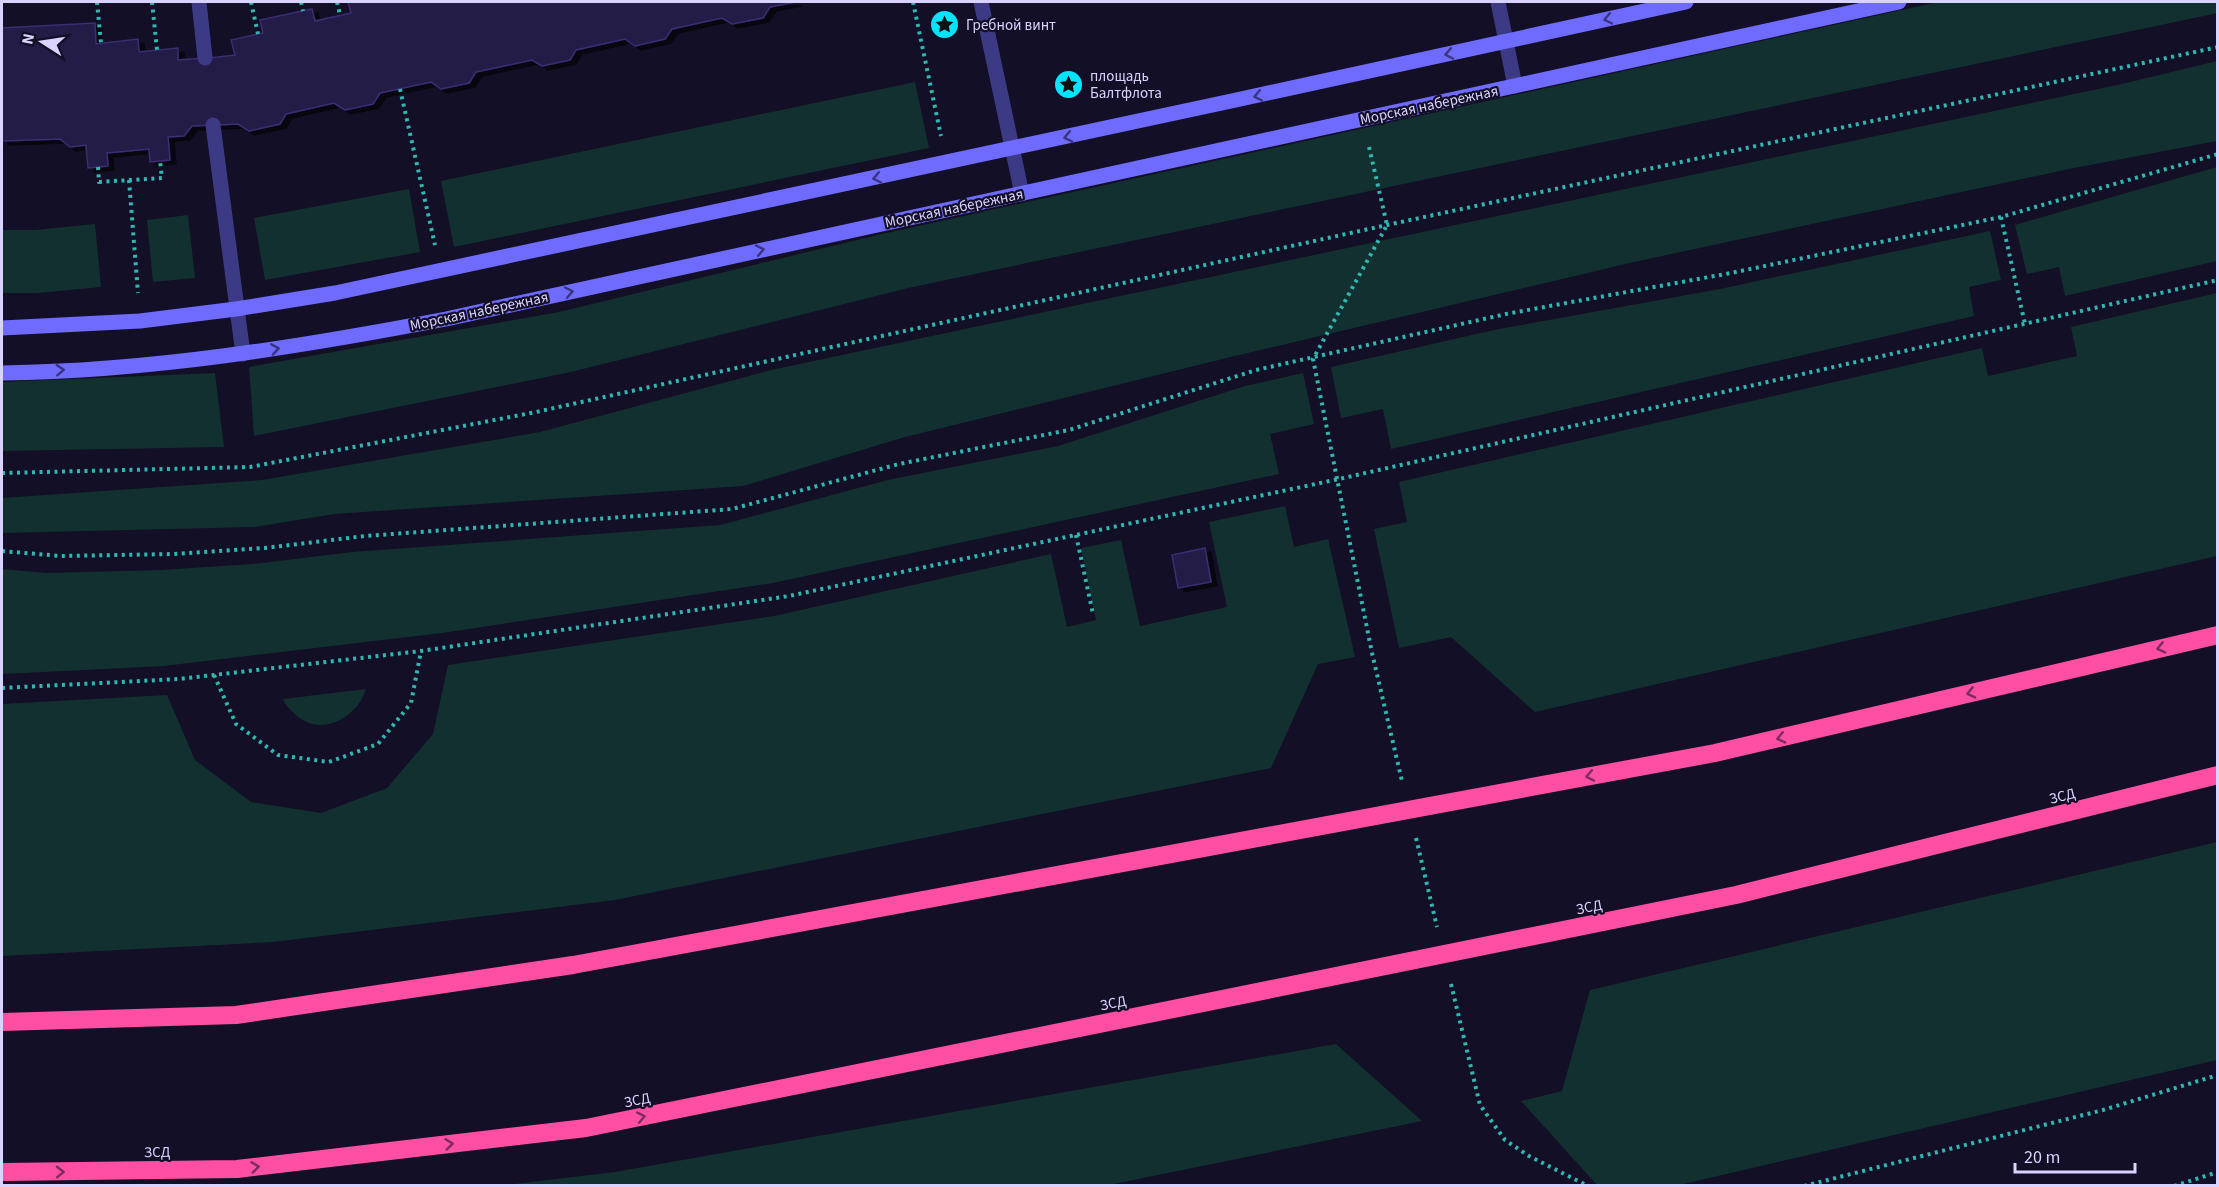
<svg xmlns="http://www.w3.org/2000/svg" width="2219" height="1187" font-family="'Source Sans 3',sans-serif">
<defs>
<filter id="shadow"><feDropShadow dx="6" dy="4" stdDeviation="0" flood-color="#0009"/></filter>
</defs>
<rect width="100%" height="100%" fill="#130f26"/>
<g fill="#12302f">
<polygon points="1938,2 2217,2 2218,13 908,288 571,372 254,436 249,367 559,312 882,234"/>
<polygon points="2217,61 2217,141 2069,169 1634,262 1235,356 905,437 743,486 334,514 255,527 2,533 2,498 262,480 540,432 771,370 2126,83"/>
<polygon points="915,82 929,148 454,247 441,181"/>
<polygon points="2217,167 2217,261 2065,296 2059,267 2027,274 2015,225"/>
<polygon points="409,189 420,252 265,280 254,218"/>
<polygon points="188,215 195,278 153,282 147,220"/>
<polygon points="95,224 101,287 38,293 2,293 2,230 35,230"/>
<polygon points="1990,231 2001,280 1969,287 1974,316 1391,449 1383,409 1341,418 1331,367 1494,330 1720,289"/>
<polygon points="2217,293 2217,556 1535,712 1451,637 1399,648 1374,529 1407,522 1399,482 1982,348 1988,376 2077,356 2071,327"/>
<polygon points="215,373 224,447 2,451 2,382"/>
<polygon points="1303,373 1314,424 1270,434 1279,474 773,583 442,633 164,666 2,674 2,569 46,573 161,570 253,564 352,552 720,525 888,480 1058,446 1245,386"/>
<polygon points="1285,506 1294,547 1328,539 1355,657 1318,664 1271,768 615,900 273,942 2,956 2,704 167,695 195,760 251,802 321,813 387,788 433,734 448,665 774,616 1051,554 1067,627 1096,620 1081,548 1121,540 1140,626 1227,607 1209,522"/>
<path d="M 366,689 C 357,719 319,738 295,714 C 290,709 285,705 283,699 Z"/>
<polygon points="2217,842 2217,1060 1679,1185 1597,1185 1521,1101 1562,1091 1590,990"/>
<polygon points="1336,1044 1422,1121 1109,1185 506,1185 615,1172"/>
</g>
<g fill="#241b47" stroke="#3b2d73" stroke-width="1.5" filter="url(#shadow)">
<polygon points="348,2 796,2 770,7 763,18 732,24 722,18 672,29 665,39 635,46 625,39 576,50 570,60 542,66 532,60 476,72 469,83 441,89 431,82 380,93 373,104 345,110 334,103 286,114 280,124 249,131 238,124 192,126 184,136 168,137 170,160 150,162 149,149 107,153 108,166 88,168 86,145 70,147 60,139 2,141 2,28 95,23 96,44 138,39 139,52 178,48 178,60 218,57 235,55 231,40 263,33 260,20 312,9 315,21 351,13"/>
<polygon points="1205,548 1211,582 1178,588 1172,555"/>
</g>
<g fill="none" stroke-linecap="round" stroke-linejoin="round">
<g stroke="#2fb8b0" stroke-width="4" stroke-dasharray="3 4.5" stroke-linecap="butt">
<polyline points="97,2 101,43"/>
<polyline points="152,2 157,50"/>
<polyline points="251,2 258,34"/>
<polyline points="301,2 303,11"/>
<polyline points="337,2 340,15"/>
<polyline points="913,2 941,136"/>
<polyline points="400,89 435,245"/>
<polyline points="1369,147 1387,225 1313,359 1372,653 1402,781"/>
<polyline points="98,167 99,182 162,178 160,161"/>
<polyline points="129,180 138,293"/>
<polyline points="2001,217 2025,324"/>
<polyline points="2,473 250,467 536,412 1387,225 2218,47"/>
<polyline points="1076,535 1093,614"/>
<polyline points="2,551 61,556 174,554 265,548 365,536 732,509 899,464 1069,430 1256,370 1506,314 1731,273 2001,217 2218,154"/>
<polyline points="214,675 236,724 278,755 329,762 378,744 411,703 421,651"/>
<polyline points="2,688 179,679 421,651 789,596 1339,479 2218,280"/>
<polyline points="1416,838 1437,927"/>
<polyline points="1451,984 1480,1105 1505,1140 1529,1156 1588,1186"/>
<polyline points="1804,1186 2103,1110 2218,1075"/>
<polyline points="2174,1186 2218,1172"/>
</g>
<g stroke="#3d3a85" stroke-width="15">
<polyline points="199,2 205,58"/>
<polyline points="981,2 1022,194"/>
<polyline points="213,125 243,354"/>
</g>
<polyline stroke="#3d3a85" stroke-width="15" points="1498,2 1515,86"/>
<g stroke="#6f6bff" stroke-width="15">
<polyline points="2,328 140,321 236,309 335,293 1236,100 1686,2"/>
<path d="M 2,373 C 151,371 299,347 446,319 L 1899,2"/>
</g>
<g stroke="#ff4fa3" stroke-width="18">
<polyline points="2,1022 236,1015 573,965 1715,753 2218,635"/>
<polyline points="2,1172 237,1169 586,1128 1736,895 2218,775"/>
</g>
</g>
<defs><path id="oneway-chevron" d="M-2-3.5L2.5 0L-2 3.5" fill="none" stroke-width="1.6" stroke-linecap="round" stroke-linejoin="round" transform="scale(1.5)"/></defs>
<g stroke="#38347d">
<use href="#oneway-chevron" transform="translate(1608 19) rotate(168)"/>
<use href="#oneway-chevron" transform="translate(1449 54) rotate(168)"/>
<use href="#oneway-chevron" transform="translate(1258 96) rotate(168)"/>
<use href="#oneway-chevron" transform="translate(1068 137) rotate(168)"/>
<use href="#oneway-chevron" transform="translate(877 178) rotate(168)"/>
<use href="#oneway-chevron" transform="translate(760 250) rotate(-12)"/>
<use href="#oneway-chevron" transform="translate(569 292) rotate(-12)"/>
<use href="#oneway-chevron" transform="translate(275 349) rotate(-9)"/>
<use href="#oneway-chevron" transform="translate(60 370) rotate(-3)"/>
</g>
<g stroke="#7d2c5e">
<use href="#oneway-chevron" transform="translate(2161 648) rotate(167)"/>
<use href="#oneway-chevron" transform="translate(1971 693) rotate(167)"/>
<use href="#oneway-chevron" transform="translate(1781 738) rotate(167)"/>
<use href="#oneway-chevron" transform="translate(1590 776) rotate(169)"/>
<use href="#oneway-chevron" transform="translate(641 1117) rotate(-11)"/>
<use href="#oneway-chevron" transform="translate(449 1144) rotate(-7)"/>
<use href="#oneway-chevron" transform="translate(255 1167) rotate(-7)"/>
<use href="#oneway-chevron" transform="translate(60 1172) rotate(-1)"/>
</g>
<defs>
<symbol id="sight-disc" viewBox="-11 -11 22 22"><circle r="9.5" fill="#00e5ff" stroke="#130f26"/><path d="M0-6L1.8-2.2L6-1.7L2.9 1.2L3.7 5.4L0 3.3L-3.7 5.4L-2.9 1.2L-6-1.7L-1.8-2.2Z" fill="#111"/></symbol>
</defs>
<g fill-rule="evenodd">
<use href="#sight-disc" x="928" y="8" width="33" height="33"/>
<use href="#sight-disc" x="1052" y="68" width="33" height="33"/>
</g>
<g text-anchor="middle" stroke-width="4.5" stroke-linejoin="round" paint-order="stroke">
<g font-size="15" fill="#d9d4ff" stroke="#130f26" text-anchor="start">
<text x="966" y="30">Гребной винт</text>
<text x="1090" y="81">площадь<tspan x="1090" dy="17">Балтфлота</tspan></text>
</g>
<g font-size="15" fill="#d9d4ff" stroke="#130f26">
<text transform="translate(1429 105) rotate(-12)" y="5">Морская набережная</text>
<text transform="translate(954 208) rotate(-12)" y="5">Морская набережная</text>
<text transform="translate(479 311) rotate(-12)" y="5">Морская набережная</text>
<text transform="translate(2062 796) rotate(-14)" y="5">ЗСД</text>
<text transform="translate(1589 907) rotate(-11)" y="5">ЗСД</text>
<text transform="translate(1113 1003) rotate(-11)" y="5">ЗСД</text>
<text transform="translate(637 1100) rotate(-11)" y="5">ЗСД</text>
<text transform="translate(157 1152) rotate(-1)" y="5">ЗСД</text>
</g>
</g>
<rect width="2219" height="1187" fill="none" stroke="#d9d4ff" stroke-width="6"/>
<g transform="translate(42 42) rotate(282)" stroke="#130f26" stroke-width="4.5" paint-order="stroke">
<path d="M0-4.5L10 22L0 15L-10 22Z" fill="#d9d4ff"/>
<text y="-9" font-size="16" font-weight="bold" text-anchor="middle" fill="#d9d4ff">N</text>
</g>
<path d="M2015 1163v9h120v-9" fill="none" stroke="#d9d4ff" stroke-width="3"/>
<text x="2024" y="1163" font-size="18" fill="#d9d4ff" stroke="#130f26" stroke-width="4.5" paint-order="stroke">20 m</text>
</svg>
